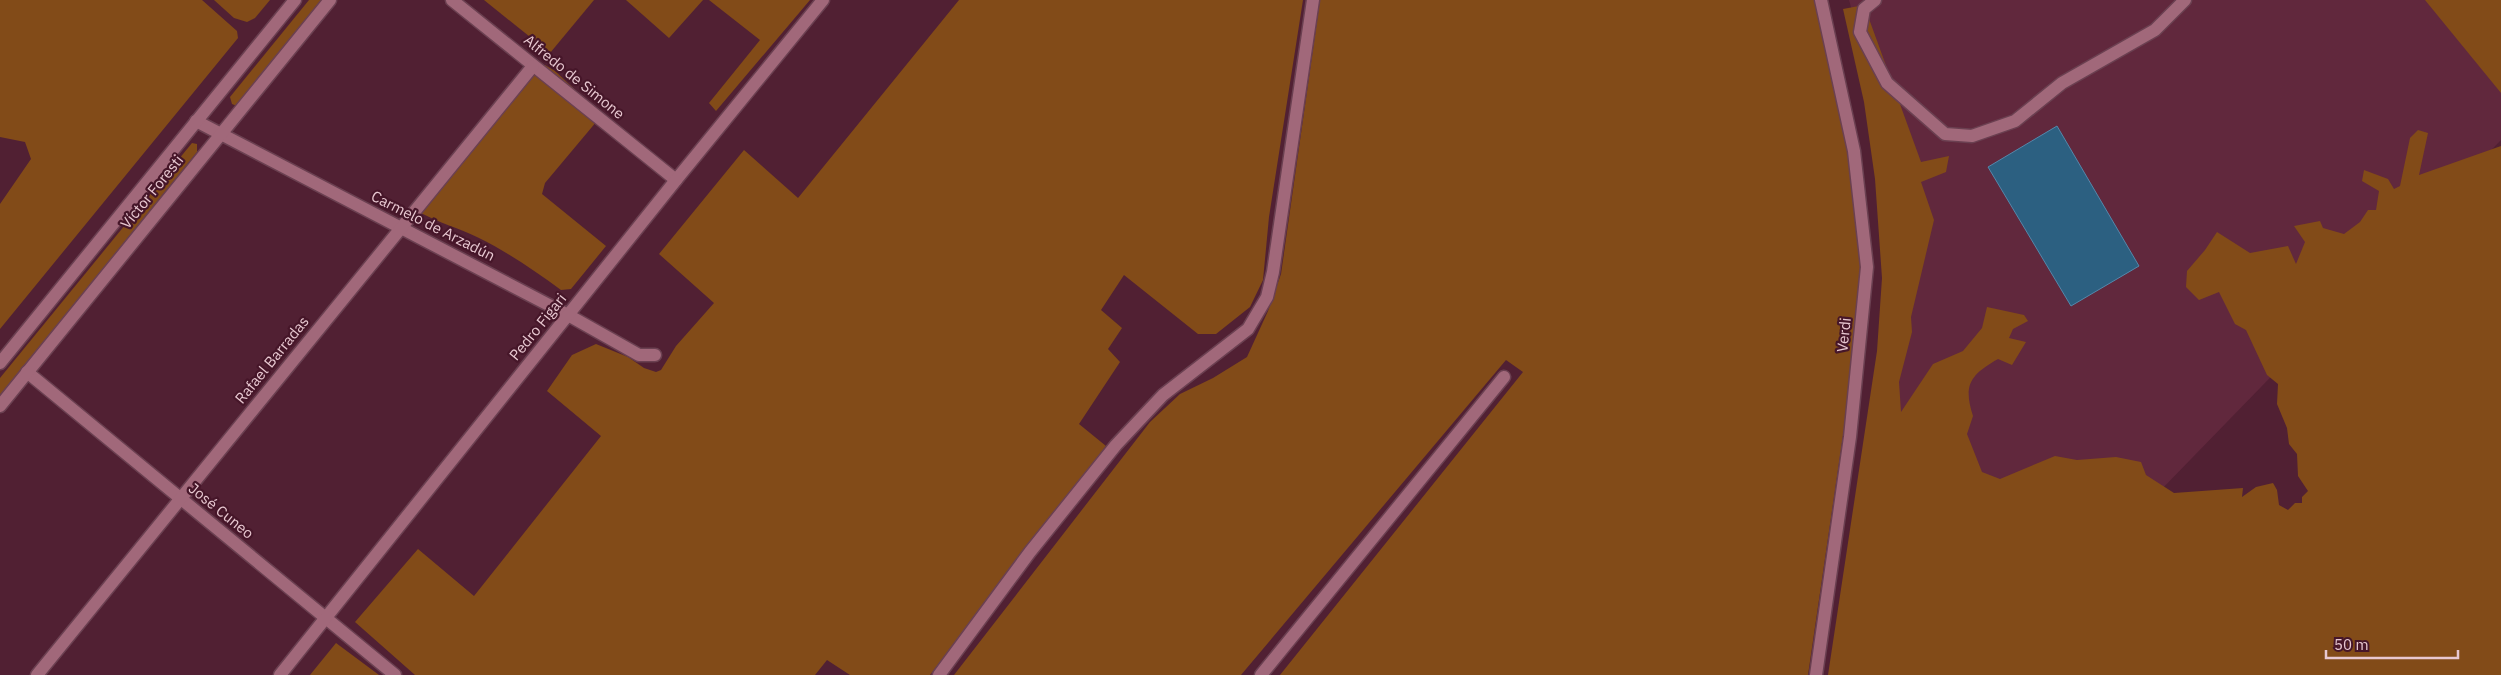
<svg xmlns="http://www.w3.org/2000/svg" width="2501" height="675" font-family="'IBM Plex Sans',sans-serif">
<rect width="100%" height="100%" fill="#512033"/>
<polygon fill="#61283d" points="1849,0 2451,0 2501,65 2501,140 2157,494 1877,489 1900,187"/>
<g fill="#824b18">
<polygon points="0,0 202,0 237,31 238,38 0,329 0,204 31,159 25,142 0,137"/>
<polygon points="214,0 270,0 255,18 247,22 234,18"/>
<polygon points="309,0 326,0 239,107 232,104 230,97"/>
<polygon points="484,0 594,0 550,53"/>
<polygon points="626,0 703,0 669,38"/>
<polygon points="709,0 810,0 716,111 709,103 760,40"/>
<polygon points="959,0 1303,0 1269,217 1263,280 1250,307 1216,334 1198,334 1124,275 1101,310 1122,328 1108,349 1120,362 1079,424 1106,446 930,675 850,675 827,660 815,675 415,675 355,622 418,549 474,596 601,436 547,391 572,355 596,344 628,357 644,368 656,372 661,370 676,346 714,303 659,254 744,150 798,198"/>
<polygon points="1320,0 1817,0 1852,118 1866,278 1808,675 1280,675 1523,372 1506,360 1241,675 954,675 1150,422 1180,394 1213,378 1247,357 1268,311 1281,274"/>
<polygon points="2425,0 2501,0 2501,93"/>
<path d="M 1864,5 L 1921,162 L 1949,156 L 1946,172 L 1921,182 L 1934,220 L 1911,317 L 1912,332 L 1899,382 L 1901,412 L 1933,364 L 1963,351 L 1982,328 L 1987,307 L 2024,315 L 2028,321 L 2013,329 L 2009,338 L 2026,342 L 2012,365 L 1998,359 C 1970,375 1963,385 1973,416 L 1967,434 L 1982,472 L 2000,479 L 2055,456 L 2077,460 L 2116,457 L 2141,462 L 2146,475 L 2174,493 L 2243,488 L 2242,497 L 2256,487 L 2273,483 L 2277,490 L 2279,505 L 2288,510 L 2295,503 L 2302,503 L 2302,497 L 2308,491 L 2298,476 L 2297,454 L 2289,444 L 2287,428 L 2277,404 L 2278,384 L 2267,375 L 2246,330 L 2235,324 L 2219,292 L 2199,300 L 2186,287 L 2187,271 L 2205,250 L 2217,232 L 2250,253 L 2288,246 L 2296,264 L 2305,242 L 2294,226 L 2320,221 L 2323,228 L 2344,234 L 2360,222 L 2368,210 L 2376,210 L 2379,191 L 2362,181 L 2364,170 L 2388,179 L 2394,189 L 2400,186 L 2410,138 L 2418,130 L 2428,133 L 2419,175 L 2501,146 L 2501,675 L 1828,675 L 1877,351 L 1882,278 L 1875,179 L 1864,102 L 1843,9 Z"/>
<path d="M 545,65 L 555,71 L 602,115 L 545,183 L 542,194 L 606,246 L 571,289 L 561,290 C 535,271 509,253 479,238 C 459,228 439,223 419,212 L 537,67 Z"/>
<polygon points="192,143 197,144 197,152 0,396 0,378"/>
<polygon points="336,643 379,675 310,675"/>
</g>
<polygon fill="#2c6081" stroke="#5488ab" points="2057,126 2139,266 2071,306 1988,167"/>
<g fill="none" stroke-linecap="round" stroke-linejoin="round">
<defs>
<g id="minor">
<polyline points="452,0 676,180"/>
<polyline points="1875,0 1864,9 1860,32 1887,83 1945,134 1972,136 2015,121 2062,83 2155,30 2185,0"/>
<polyline points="196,121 568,315 639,355 655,355"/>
<polyline points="0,363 295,0"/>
<polyline points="27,372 395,675"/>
<polyline points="0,406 330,0"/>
<polyline points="37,675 533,66"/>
<polyline points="280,675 676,180 823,0"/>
<polyline points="939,675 1030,552 1116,445 1163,395 1248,329 1267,297 1273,272 1313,0"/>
<polyline points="1261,675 1504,377"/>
<polyline points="1816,675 1850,437 1867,267 1854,151 1821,0"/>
</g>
</defs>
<use href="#minor" stroke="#6b4051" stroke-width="15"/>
<use href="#minor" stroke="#a1687a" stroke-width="12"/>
</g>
<g text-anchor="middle" stroke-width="4.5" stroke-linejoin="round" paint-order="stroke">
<g font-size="15" fill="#e8c8d1" stroke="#461629">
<text transform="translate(574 77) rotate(39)" y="5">Alfredo de Simone</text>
<text transform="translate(152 192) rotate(-51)" y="5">Víctor Foresti</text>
<text transform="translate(433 226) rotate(27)" y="5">Carmelo de Arzadún</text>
<text transform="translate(538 327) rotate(-51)" y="5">Pedro Figari</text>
<text transform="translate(1844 335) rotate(-84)" y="5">Verdi</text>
<text transform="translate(272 360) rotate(-51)" y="5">Rafael Barradas</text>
<text transform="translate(221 511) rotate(39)" y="5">José Cuneo</text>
</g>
</g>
<path d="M2326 650v8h132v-8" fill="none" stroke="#e8c8d1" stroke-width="2.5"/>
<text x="2334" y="650" font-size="15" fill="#e8c8d1" stroke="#461629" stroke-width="4" paint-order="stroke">50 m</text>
</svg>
